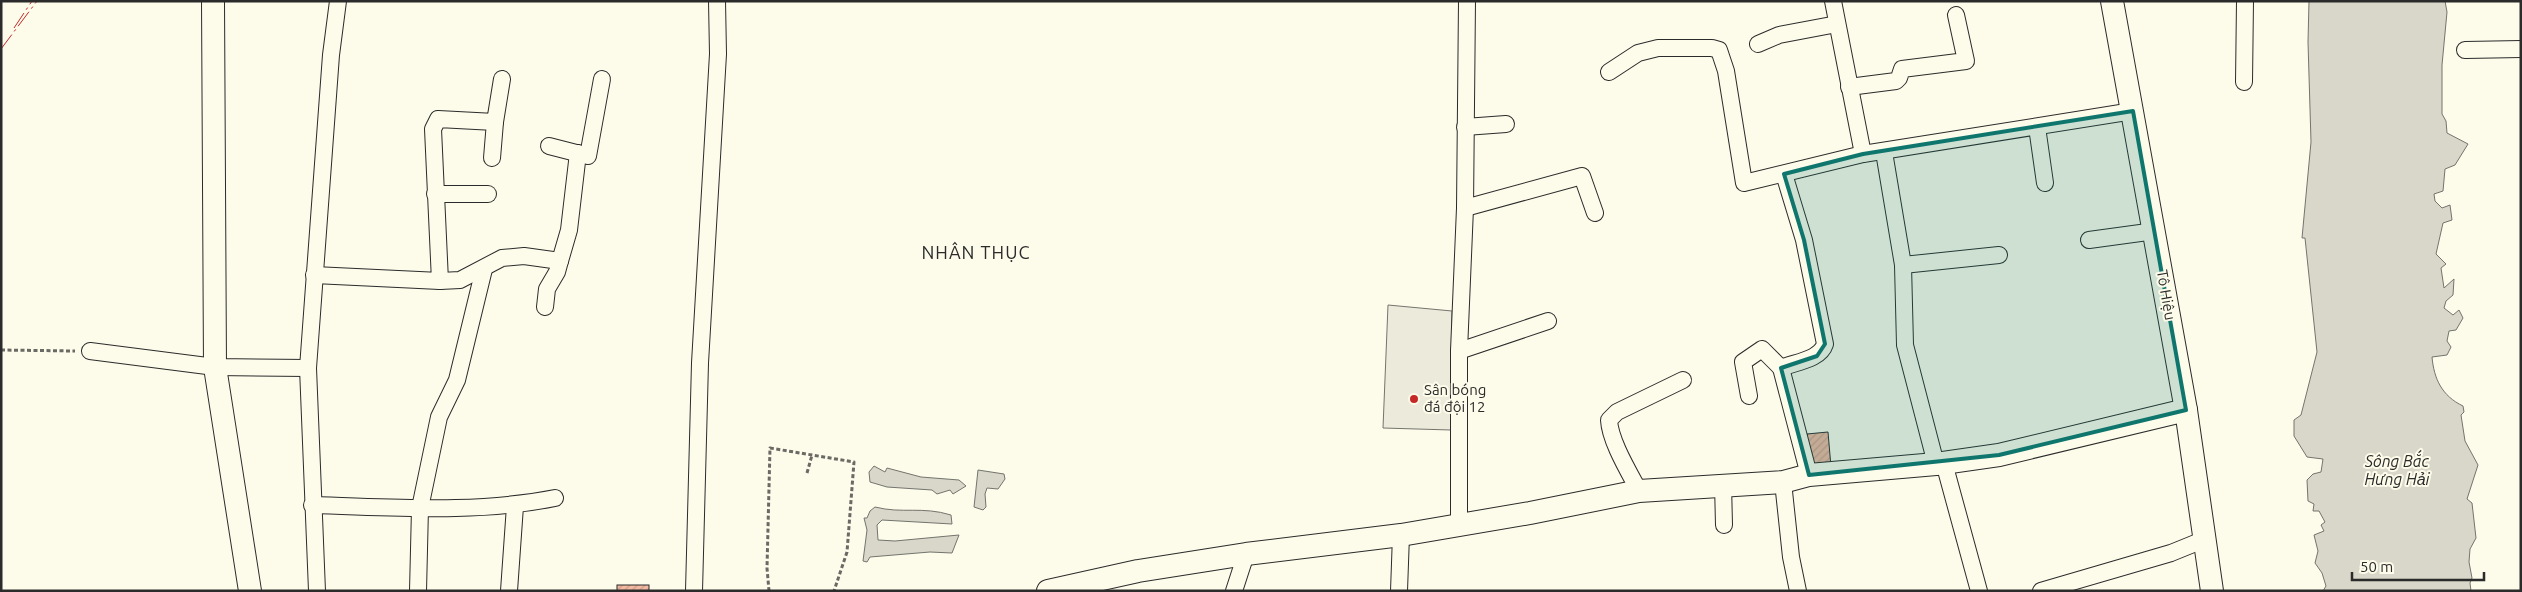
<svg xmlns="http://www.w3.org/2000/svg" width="2522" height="592" font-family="Ubuntu,sans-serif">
<defs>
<pattern id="building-hatch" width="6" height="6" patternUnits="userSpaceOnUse" patternTransform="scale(1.25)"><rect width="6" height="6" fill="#f2b8a0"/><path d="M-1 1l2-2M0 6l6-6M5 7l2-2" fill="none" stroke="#d09e8a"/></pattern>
</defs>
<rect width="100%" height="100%" fill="#fdfbea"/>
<polygon fill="#ecebdb" stroke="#74746e" points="1388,305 1452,311 1451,430 1383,428"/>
<g fill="#d8d7c9" stroke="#74746e">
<path d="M 2309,1 L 2445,1 L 2447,12 L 2442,65 L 2442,114 L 2446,121 L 2447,133 L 2468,144 L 2455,165 L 2445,169 L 2443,191 L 2434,194 L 2435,201 L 2442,208 L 2450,205 L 2452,220 L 2443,223 L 2436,254 L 2446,264 L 2441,268 L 2444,288 L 2454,279 L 2453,295 L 2446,301 L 2444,308 L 2453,315 L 2459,310 L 2463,318 L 2456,330 L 2449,331 L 2447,341 L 2451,347 L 2447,355 L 2432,357 C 2434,379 2442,396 2463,406 L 2464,412 L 2461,415 L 2465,441 L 2478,465 L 2467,499 L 2472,503 L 2476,538 L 2470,549 L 2469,562 L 2472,578 L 2470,583 L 2471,591 L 2323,591 L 2326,586 L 2322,573 L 2315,563 L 2318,551 L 2314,535 L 2324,531 L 2321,525 L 2325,522 L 2319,511 L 2313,511 L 2314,504 L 2308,501 L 2307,480 L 2313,474 L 2321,472 L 2323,459 L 2307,457 L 2294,436 L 2294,420 L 2301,415 L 2317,352 L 2305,238 L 2302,238 L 2311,142 L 2308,42 Z"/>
<polygon points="874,466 885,472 887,468 921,477 959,480 966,486 953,494 950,490 937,494 932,490 887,487 870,482 869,472"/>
<polygon points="978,470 1004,474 1005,479 998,489 987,488 985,494 986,507 983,510 974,507"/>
<path d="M 875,507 C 902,514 922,506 951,515 L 952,524 L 882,520 L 877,525 L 878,540 L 895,541 L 959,535 L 952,553 L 930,552 L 870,557 L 867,562 L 863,561 L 867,530 L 864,518 L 867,518 L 870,511 Z"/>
</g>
<g fill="url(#building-hatch)" stroke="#2b2b2b">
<polygon points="1828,432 1831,467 1811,469 1807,434"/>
<rect x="617" y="585" width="32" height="6"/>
</g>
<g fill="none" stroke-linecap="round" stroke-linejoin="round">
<defs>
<g id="street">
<polyline points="1833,1 1863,154"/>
<polyline points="1758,44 1779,35 1837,24"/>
<polyline points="2465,50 2521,49"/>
<polyline points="1609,72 1638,53 1658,48 1712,48 1719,50 1726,71 1744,183 1863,154 2133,111"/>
<polyline points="2244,82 2245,1"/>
<polyline points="1849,87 1896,81 1899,78 1902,69 1966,61 1956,15"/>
<polyline points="1465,127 1506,124"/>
<polyline points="2037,127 2045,183"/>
<polyline points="549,146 588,156 602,79"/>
<polyline points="1884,152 1903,265 1905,345 1936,464"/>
<polyline points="492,158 495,122"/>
<path d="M 1784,174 L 1804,240 L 1825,344 C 1820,360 1795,362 1781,368 L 1809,475"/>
<polyline points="435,194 488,194"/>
<polyline points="1465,208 1582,176 1595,213"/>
<polyline points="2089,240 2155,231"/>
<polyline points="560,261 569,230 578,153"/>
<polyline points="1903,265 1999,255"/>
<polyline points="314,275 440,281 433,129 438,119 495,122 502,79"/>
<polyline points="440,281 460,280 502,258 524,256 560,261 557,272 547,289 545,307"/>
<polyline points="90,351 215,367 308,368"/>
<polyline points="1459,351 1548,321"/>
<polyline points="1749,396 1743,362 1762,349 1781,368"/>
<polyline points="1944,463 1979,591"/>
<polyline points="1783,482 1791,557 1798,591"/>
<polyline points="1723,484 1724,525"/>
<path d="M 1639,491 C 1629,472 1610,441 1609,420 L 1617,412 L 1683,380"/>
<path d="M 312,505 C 393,507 475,514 555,498"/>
<polyline points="1459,525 1459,351 1465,208 1467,1"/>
<polyline points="317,591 308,368 331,55 338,1"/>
<polyline points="418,591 420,508 439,417 457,380 484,269"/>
<polyline points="509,591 515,506"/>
<polyline points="694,591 700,363 718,54 717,1"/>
<polyline points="1234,591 1246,554"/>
<polyline points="1399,591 1401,535"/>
<polyline points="2041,591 2171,553 2203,540"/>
</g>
<g id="secondary">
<polyline points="213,1 215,367 250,591"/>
<polyline points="2112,1 2186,410 2212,591"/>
<polyline points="1048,591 1138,571 1246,554 1401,535 1530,513 1639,491 1783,482 1809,475 1936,464 1999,455 2186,410"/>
</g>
</defs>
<use href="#street" stroke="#2b2b2b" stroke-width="18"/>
<use href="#secondary" stroke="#2b2b2b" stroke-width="24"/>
<g stroke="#6a6964" stroke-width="3" stroke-dasharray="4 2.5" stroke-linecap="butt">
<polyline points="1,350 75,351"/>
<polyline points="807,473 812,455"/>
<polyline points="769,591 767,568 770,448 854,462 847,552 834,591"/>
</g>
<use href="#street" stroke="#fdfbea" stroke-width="16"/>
<use href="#secondary" stroke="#fdfbea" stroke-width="22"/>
<g stroke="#c62828" stroke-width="1" stroke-dasharray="18 4 2.5 4" stroke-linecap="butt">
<polyline points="14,28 32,1"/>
<polyline points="1,49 37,1"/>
</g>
</g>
<path fill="#0f766e" fill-opacity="0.2" stroke="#0f766e" stroke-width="4" stroke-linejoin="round" d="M 2133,111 L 2186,410 L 1999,455 L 1809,475 L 1781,368 L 1817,356 L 1825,344 L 1804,240 L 1784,174 L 1863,154 Z"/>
<circle fill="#c62828" stroke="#fdfbea" stroke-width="2" cx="1414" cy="399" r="5"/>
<g text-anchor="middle" stroke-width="4" stroke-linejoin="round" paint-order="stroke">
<g font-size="15" fill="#2b2b2b" stroke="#fdfbea">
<text transform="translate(2166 295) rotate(80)" y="5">Tô Hiệu</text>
</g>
<g font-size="15" fill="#2b2b2b" stroke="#fdfbea" text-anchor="start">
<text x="1424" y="395">Sân bóng<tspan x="1424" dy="17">đá đội 12</tspan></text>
</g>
<g font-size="16" font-style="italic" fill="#2b2b2b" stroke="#fdfbea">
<text x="2397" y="467">Sông Bắc<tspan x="2397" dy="18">Hưng Hải</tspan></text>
</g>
<g font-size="18" letter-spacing="1" fill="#2b2b2b" stroke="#fdfbea">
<text x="976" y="259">NHÂN THỤC</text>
</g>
</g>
<rect width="2522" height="592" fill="none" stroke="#2b2b2b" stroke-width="5"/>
<path d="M2352 572v8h132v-8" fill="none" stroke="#2b2b2b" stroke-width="2.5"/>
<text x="2360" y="572" font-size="15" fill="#2b2b2b" stroke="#fdfbea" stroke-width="4" paint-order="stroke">50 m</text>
</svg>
